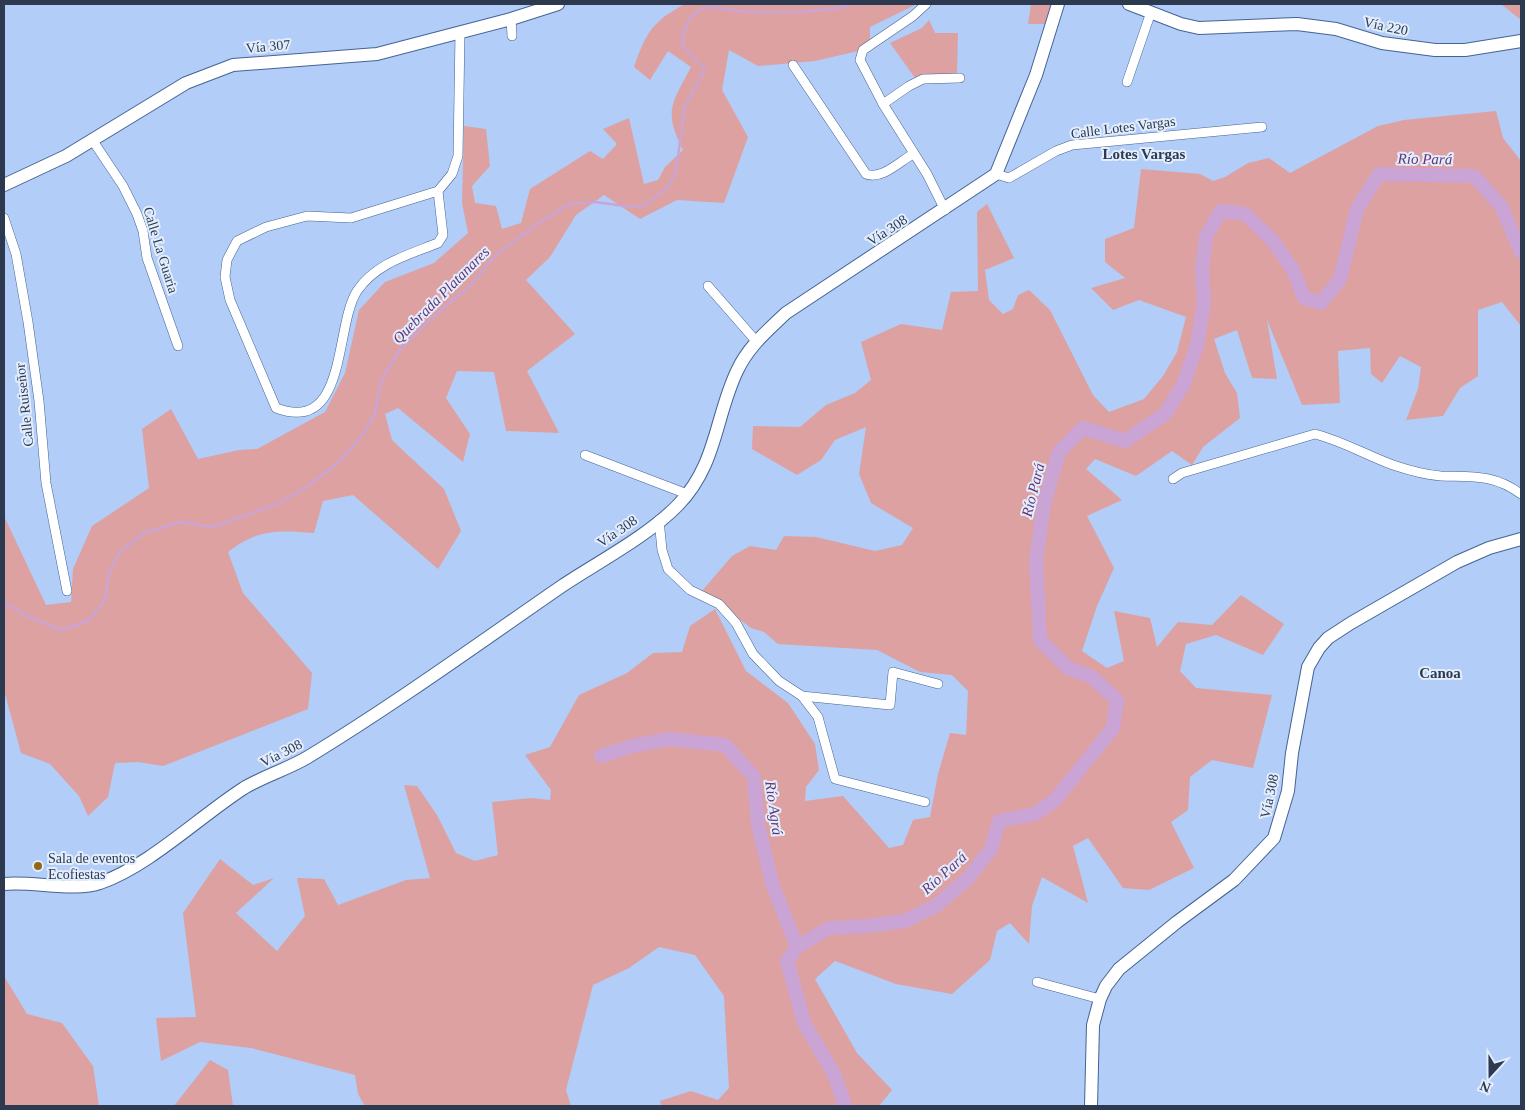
<svg xmlns="http://www.w3.org/2000/svg" width="1525" height="1110" font-family="Georgia,serif">
<rect width="100%" height="100%" fill="#b1cdf8"/>
<g fill="#dea1a1">
<path d="M 685,4 L 917,4 L 870,27 L 870,41 L 858,51 L 815,61 L 758,66 L 729,50 L 722,90 L 748,137 L 724,203 L 677,200 L 640,219 L 604,195 L 576,215 L 550,257 L 526,280 L 575,334 L 527,371 L 559,433 L 506,431 L 494,372 L 457,371 L 446,398 L 470,434 L 463,462 L 398,408 L 385,414 L 392,440 L 444,489 L 461,531 L 438,569 L 353,495 L 323,501 L 314,533 C 278,530 257,529 228,552 L 243,593 L 312,673 L 308,709 L 163,766 L 138,762 L 115,763 L 108,797 L 88,816 L 79,796 L 50,764 L 21,753 L 4,690 L 4,516 L 46,605 L 71,602 L 73,569 L 92,526 L 149,488 L 142,429 L 171,409 L 198,459 L 239,450 L 257,449 L 325,412 L 345,373 L 359,310 L 385,282 L 434,263 L 468,233 L 462,203 L 464,126 L 486,129 L 490,166 L 472,186 L 475,203 L 496,206 L 502,229 L 521,223 L 530,189 L 590,151 L 603,159 L 617,144 L 603,129 L 629,118 L 644,184 L 658,180 L 665,167 L 683,150 C 663,110 672,104 691,67 L 668,51 L 650,80 L 634,67 C 646,32 653,21 685,4 Z"/>
<polygon points="1031,4 1052,4 1045,24 1028,24"/>
<polygon points="1501,4 1521,4 1521,20"/>
<polygon points="929,20 935,33 958,33 957,74 915,78 890,43 922,28"/>
<polygon points="1496,111 1503,138 1521,161 1521,326 1502,302 1478,310 1478,376 1460,388 1443,416 1406,420 1418,389 1421,367 1400,356 1382,383 1371,374 1370,348 1338,351 1340,403 1302,405 1267,320 1277,379 1252,378 1237,330 1214,339 1225,373 1237,393 1240,418 1203,447 1192,465 1172,451 1136,476 1095,459 1086,469 1122,500 1087,516 1114,568 1097,606 1082,651 1107,668 1124,661 1114,611 1150,618 1157,647 1178,622 1212,625 1241,595 1284,624 1263,655 1216,635 1186,644 1180,671 1196,688 1272,695 1253,768 1212,760 1190,777 1188,810 1171,822 1194,868 1149,890 1123,888 1088,838 1073,846 1088,903 1042,877 1032,906 1029,944 1010,923 997,931 990,960 952,994 896,984 835,961 815,979 857,1053 892,1090 879,1106 661,1106 660,1101 691,1091 718,1100 729,1088 724,996 695,955 659,947 629,968 593,985 566,1090 571,1106 365,1106 358,1094 355,1075 251,1048 200,1042 161,1061 156,1018 196,1017 183,913 220,859 253,885 274,878 236,913 277,951 305,916 297,878 324,879 338,905 406,880 430,878 404,785 417,786 437,815 456,853 475,861 498,855 492,802 531,798 550,800 551,790 525,755 550,747 579,695 627,673 653,653 682,652 690,626 715,609 746,671 788,703 815,744 819,770 806,787 805,801 843,796 889,848 903,845 913,820 930,817 938,774 950,733 966,735 968,691 952,675 920,672 877,650 778,644 764,632 751,628 702,591 732,556 750,546 776,550 784,536 816,537 875,551 902,545 913,528 871,503 859,474 866,427 835,440 821,460 797,475 752,449 753,426 800,427 826,405 855,393 871,380 861,342 901,324 942,330 951,292 978,291 977,212 987,204 1014,258 985,270 989,300 1003,314 1013,309 1018,295 1029,290 1050,310 1093,395 1109,412 1144,399 1163,376 1177,352 1186,317 1139,300 1113,310 1091,288 1125,278 1105,262 1105,239 1134,228 1141,169 1200,174 1213,181 1225,177 1248,163 1269,158 1290,173 1378,126 1404,120"/>
<polygon points="4,976 27,1014 62,1023 93,1066 99,1106 4,1106"/>
<polygon points="210,1060 228,1070 233,1106 174,1106"/>
</g>
<g fill="none" stroke-linecap="round" stroke-linejoin="round">
<path stroke="#caa4d5" stroke-width="2.5" d="M 4,602 L 29,617 L 62,630 L 88,621 L 105,600 L 109,573 L 119,553 L 144,533 L 181,522 L 213,527 L 277,504 L 307,487 L 339,462 L 364,433 L 375,413 L 381,381 L 401,348 L 433,317 L 471,285 L 497,254 L 537,224 L 569,204 L 595,202 L 632,207 L 645,205 L 668,187 L 676,171 L 685,106 L 705,69 L 682,45 C 683,30 688,14 704,8 C 713,5 730,11 739,11 C 762,13 832,13 851,4"/>
<g stroke="#caa4d5" stroke-width="14">
<polyline points="601,756 632,746 669,739 725,745 754,777 758,825 772,883 797,947"/>
<polyline points="845,1106 834,1074 804,1023 787,961 797,947 829,928 867,926 905,921 937,905 968,878 991,849 999,821 1035,814 1055,800 1113,728 1117,700 1092,677 1068,668 1040,640 1036,560 1044,504 1059,452 1083,428 1125,441 1165,414 1183,385 1197,345 1204,303 1202,269 1206,236 1221,211 1245,214 1273,241 1293,270 1304,298 1321,303 1340,279 1357,209 1379,174 1474,176 1501,206 1521,252"/>
</g>
<defs>
<g id="street">
<polyline points="926,4 913,16 863,50 860,60 883,104 927,174 945,210"/>
<polyline points="511,19 512,36"/>
<path d="M 793,65 L 866,174 C 882,180 899,162 913,154"/>
<polyline points="1127,82 1151,12"/>
<polyline points="883,104 909,86 923,79 960,78"/>
<polyline points="93,141 123,186 137,214 143,231 147,258 178,346"/>
<polyline points="996,174 1009,178 1056,151 1072,145 1262,127"/>
<path d="M 438,191 L 443,235 L 438,243 C 408,255 376,263 357,291 C 334,327 348,435 276,408 L 230,300 L 225,277 L 227,260 L 237,241 L 266,227 L 307,216 L 351,218 L 438,191 L 452,174 L 458,156 L 460,32"/>
<polyline points="4,218 16,254 28,322 39,401 46,483 67,591"/>
<polyline points="708,286 756,341"/>
<polyline points="585,455 687,494"/>
<path d="M 1173,479 L 1182,473 L 1315,434 C 1342,441 1366,455 1393,465 C 1408,470 1426,475 1441,476 C 1473,477 1494,474 1521,494"/>
<polyline points="659,520 662,550 668,569 690,590 719,604 736,623 753,654 779,681 802,696 818,717 835,779 925,802"/>
<polyline points="802,696 890,705 893,672 938,684"/>
<polyline points="1037,982 1100,999"/>
</g>
<g id="secondary">
<polyline points="1129,4 1181,24 1199,28 1297,24 1336,29 1382,43 1435,50 1465,50 1521,41"/>
<polyline points="4,185 66,156 186,83 233,65 377,54 511,19 558,4"/>
<path d="M 4,884 C 32,881 76,892 100,883 C 149,866 199,817 244,788 C 264,776 288,769 308,757 C 395,704 478,644 562,586 C 598,562 648,536 678,505 C 717,465 715,417 737,371 C 748,347 767,331 786,313 L 996,174 L 1036,75 L 1058,4"/>
<polyline points="1091,1106 1093,1025 1100,999 1106,986 1119,969 1177,922 1234,880 1274,838 1288,791 1292,753 1308,667 1319,648 1328,638 1351,623 1457,562 1489,548 1521,539"/>
</g>
</defs>
<use href="#street" stroke="#456393" stroke-width="10"/>
<use href="#secondary" stroke="#456393" stroke-width="14"/>
<use href="#street" stroke="#fff" stroke-width="9"/>
<use href="#secondary" stroke="#fff" stroke-width="12"/>
</g>
<circle fill="#926811" stroke="#e2edfe" stroke-width="2" cx="38" cy="866" r="5"/>
<g text-anchor="middle" stroke-width="4" stroke-linejoin="round" paint-order="stroke">
<g font-size="14" fill="#2c394f" stroke="#e2edfe">
<text transform="translate(1386 26) rotate(12)" y="5">Vía 220</text>
<text transform="translate(268 46) rotate(-5)" y="5">Vía 307</text>
<text transform="translate(1123 127) rotate(-7)" y="5">Calle Lotes Vargas</text>
<text transform="translate(887 230) rotate(-33)" y="5">Vía 308</text>
<text transform="translate(161 250) rotate(73)" y="5">Calle La Guaria</text>
<text transform="translate(24 405) rotate(-96)" y="5">Calle Ruiseñor</text>
<text transform="translate(617 531) rotate(-34)" y="5">Vía 308</text>
<text transform="translate(281 753) rotate(-27)" y="5">Vía 308</text>
<text transform="translate(1269 796) rotate(-78)" y="5">Vía 308</text>
</g>
<g font-size="14" fill="#2c394f" stroke="#e2edfe" text-anchor="start">
<text x="48" y="863">Sala de eventos<tspan x="48" dy="16">Ecofiestas</tspan></text>
</g>
<g font-size="15" font-weight="bold" fill="#2c394f" stroke="#e2edfe">
<text x="1144" y="159">Lotes Vargas</text>
<text x="1440" y="678">Canoa</text>
</g>
<g font-size="15" font-style="italic" fill="#643571" stroke="#e2edfe">
<text transform="translate(1425 159) rotate(1)" y="5">Río Pará</text>
<text transform="translate(441 295) rotate(-45)" y="5">Quebrada Platanares</text>
<text transform="translate(1033 490) rotate(-76)" y="5">Río Pará</text>
<text transform="translate(774 808) rotate(82)" y="5">Río Agrá</text>
<text transform="translate(944 873) rotate(-42)" y="5">Río Pará</text>
</g>
</g>
<rect width="1525" height="1110" fill="none" stroke="#2c394f" stroke-width="10"/>
<g transform="translate(1490 1075) rotate(201)" stroke="#e2edfe" stroke-width="4" paint-order="stroke">
<path d="M0-4L9 19L0 12L-9 19Z" fill="#2c394f"/>
<text y="-8" font-size="14" font-weight="bold" text-anchor="middle" fill="#2c394f">N</text>
</g>
</svg>
